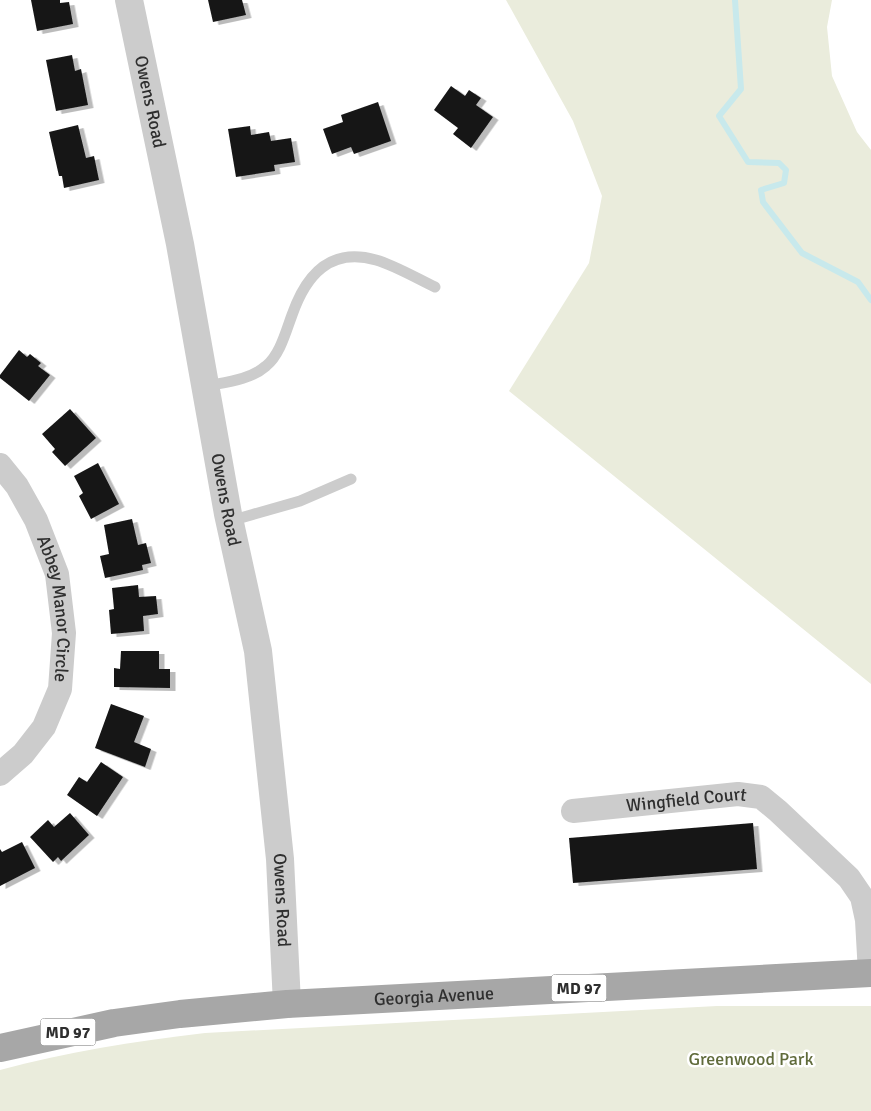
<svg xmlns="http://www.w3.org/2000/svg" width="871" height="1111" font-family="Signika,sans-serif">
<defs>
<filter id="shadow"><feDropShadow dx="5.5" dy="3" stdDeviation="0" flood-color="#0004"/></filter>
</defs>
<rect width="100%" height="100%" fill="#fff"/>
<g fill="#eaecdc">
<polygon points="506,0 832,0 827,27 832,76 857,132 871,150 871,684 509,391 589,263 602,196 573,121"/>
<path d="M 717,1006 L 871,1006 L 871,1111 L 0,1111 L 0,1070 C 67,1052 135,1041 205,1033 Z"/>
</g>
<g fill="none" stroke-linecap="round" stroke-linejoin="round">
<polyline stroke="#c8e9ec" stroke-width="6" points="735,0 741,89 719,116 748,162 779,163 786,170 784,183 761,190 763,202 802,253 858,282 871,300"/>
</g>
<g fill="#161616" filter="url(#shadow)">
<polygon points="31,0 60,0 60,3 69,2 73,24 37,31"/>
<polygon points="208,0 242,0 246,15 213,22"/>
<polygon points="72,55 75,71 81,69 88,105 56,111 46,60"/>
<polygon points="451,86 465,96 469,90 481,98 476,105 493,117 471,148 453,134 458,128 434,110"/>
<polygon points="378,102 391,141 354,154 351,147 332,154 323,129 343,122 341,115"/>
<polygon points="78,125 86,158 94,156 99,180 64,188 62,176 59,176 49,132"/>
<polygon points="250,126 251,135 269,132 271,141 291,138 295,162 274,165 275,171 236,177 228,129"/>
<polygon points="19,350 27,357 30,354 41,363 38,366 50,375 29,401 0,378 0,375"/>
<polygon points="70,409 96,438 65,466 52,452 55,449 42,434"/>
<polygon points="98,463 119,504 91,519 79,496 83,493 74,476"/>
<polygon points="132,519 138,545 146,543 151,563 142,565 143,570 105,578 100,556 109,554 104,525"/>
<polygon points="138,585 139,597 156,596 158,614 143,616 144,631 111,634 109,610 114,609 112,588"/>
<polygon points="121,651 159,651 159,669 170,669 170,688 114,687 114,668 120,669"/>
<polygon points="111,704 144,716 134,742 151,749 145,767 95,748"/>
<polygon points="101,762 123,777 97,816 67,795 79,777 87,782"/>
<polygon points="70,813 89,835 61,861 58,857 53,862 30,837 48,820 54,827"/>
<polygon points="753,823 757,869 573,883 569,838"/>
<polygon points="22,842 35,868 0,886 0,849 2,852"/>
</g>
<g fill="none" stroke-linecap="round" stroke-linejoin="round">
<g stroke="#ccc" stroke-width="11">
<path d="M 206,386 C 226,382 250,380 266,366 C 280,355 286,331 292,315 C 306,275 330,247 376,260 C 394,265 418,279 435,287"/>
<polyline points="230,521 300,501 351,479"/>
</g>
<g stroke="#ccc" stroke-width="24">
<path id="s1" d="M 0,465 L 17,486 L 36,520 L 57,574 L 64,633 L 60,689 L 44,727 L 23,754 L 0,774"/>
<path id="s2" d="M 573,811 L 738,794 L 761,797 L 778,811 L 849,878 L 862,897 L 867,920 L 870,973"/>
</g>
<path stroke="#ccc" stroke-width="28" id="s3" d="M 129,0 L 180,244 L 228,514 L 258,651 L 280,859 L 287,1004"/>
<path stroke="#a7a7a7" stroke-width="28" id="s4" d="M 0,1048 L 114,1023 L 180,1014 L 287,1004 L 871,973"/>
</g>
<g text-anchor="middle" stroke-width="5" stroke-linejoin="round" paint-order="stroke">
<g fill="#fff" stroke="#6d6d6d" stroke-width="1">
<rect x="551.5" y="974.5" width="55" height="27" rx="4"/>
<rect x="40.5" y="1018.5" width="55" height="27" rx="4"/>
</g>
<g font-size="16" font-weight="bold" fill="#2f2f2f">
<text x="579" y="994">MD 97</text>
<text x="68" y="1038">MD 97</text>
</g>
<g font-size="18" fill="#2f2f2f" stroke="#fff">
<text dy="6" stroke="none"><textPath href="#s3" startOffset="104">Owens Road</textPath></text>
<text dy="6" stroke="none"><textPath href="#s3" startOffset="509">Owens Road</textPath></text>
<text dy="6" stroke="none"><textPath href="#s1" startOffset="158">Abbey Manor Circle</textPath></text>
<text dy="6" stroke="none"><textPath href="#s2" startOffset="114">Wingfield Court</textPath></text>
<text dy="6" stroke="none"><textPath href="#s3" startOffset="914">Owens Road</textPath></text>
<text dy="6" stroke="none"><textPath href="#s4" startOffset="438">Georgia Avenue</textPath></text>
</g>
<g font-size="18" fill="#606b3b" stroke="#fff">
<text x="751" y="1065">Greenwood Park</text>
</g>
</g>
</svg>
